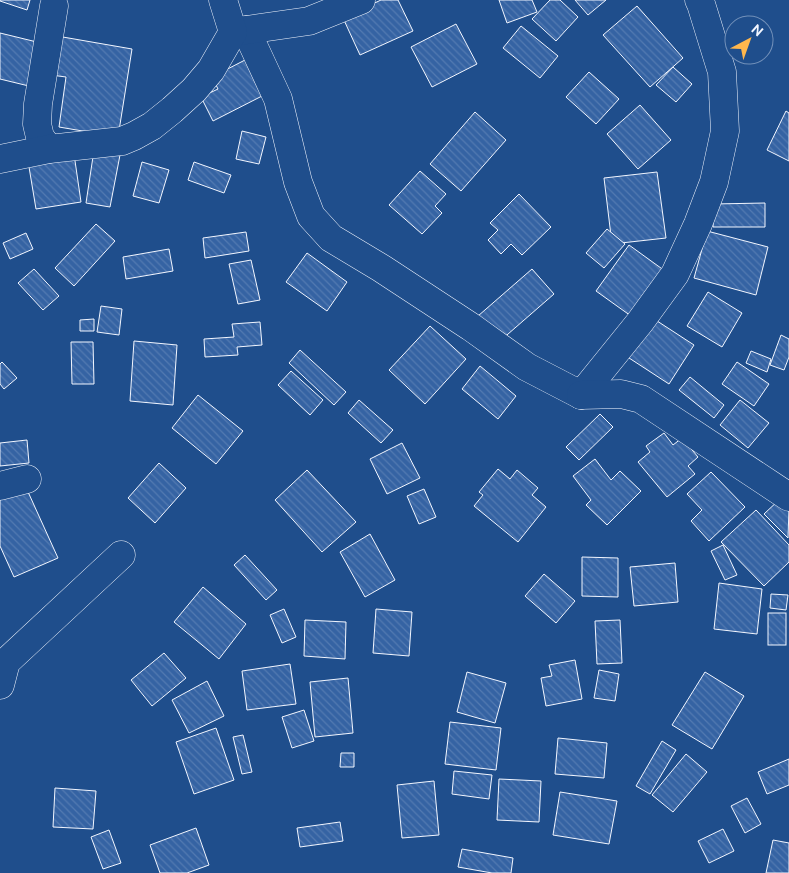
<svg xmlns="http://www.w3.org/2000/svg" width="789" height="873" font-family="Ubuntu,sans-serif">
<defs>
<pattern id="building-back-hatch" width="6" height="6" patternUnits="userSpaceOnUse" patternTransform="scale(1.25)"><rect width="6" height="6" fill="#3563a3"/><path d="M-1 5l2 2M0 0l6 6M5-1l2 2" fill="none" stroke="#537ab1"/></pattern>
</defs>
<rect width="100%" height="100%" fill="#1f4e8c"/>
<g fill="url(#building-back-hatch)" stroke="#f2f6ff">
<polygon points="0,0 30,0 27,10 0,1"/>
<polygon points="381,0 398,0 413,31 360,55 343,18"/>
<polygon points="499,0 532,0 537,12 507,23"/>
<polygon points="550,0 560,0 578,17 556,41 532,19"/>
<polygon points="575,0 606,0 588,15"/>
<polygon points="637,6 683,58 650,87 603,35"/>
<polygon points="456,24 477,64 432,87 411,47"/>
<polygon points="521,26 558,56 540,78 503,48"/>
<polygon points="0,33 45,44 33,87 0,79"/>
<polygon points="57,36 132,49 118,137 59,127 66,77 51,75"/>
<polygon points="245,60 264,95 213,121 201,97 218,89 212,77"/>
<polygon points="673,67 692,84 676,102 656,85"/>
<polygon points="589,72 619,99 596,124 566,97"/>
<polygon points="640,105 671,140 638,169 607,134"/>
<polygon points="786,111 789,113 789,161 767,150"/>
<polygon points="475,112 506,140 461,191 430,164"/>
<polygon points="242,131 266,137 259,164 236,159"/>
<polygon points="94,150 120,155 110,207 86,203"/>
<polygon points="74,154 81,202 36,209 28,161"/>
<polygon points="142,162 169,170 159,203 133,196"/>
<polygon points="194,162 231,175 224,193 188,180"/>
<polygon points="420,171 446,194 435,206 442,213 422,234 389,205"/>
<polygon points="657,172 666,238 612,244 604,178"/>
<polygon points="519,194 551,227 522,255 511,244 501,254 488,240 498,230 490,223"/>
<polygon points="765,203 765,227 713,227 713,204"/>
<polygon points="96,224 115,241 74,286 55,268"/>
<polygon points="607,229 625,244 604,268 586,253"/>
<polygon points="707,231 768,247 756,295 694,278"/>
<polygon points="246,232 249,251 205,258 203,238"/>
<polygon points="26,233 33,249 10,259 3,243"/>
<polygon points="629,245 665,271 631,316 596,291"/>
<polygon points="169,249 173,271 126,279 123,257"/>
<polygon points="307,253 347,282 327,311 286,282"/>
<polygon points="251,260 260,300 238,304 229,264"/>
<polygon points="34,269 59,296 43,310 18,283"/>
<polygon points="532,269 554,294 500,341 478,316"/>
<polygon points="708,292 742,313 722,347 687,326"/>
<polygon points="101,306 122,309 119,335 97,332"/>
<polygon points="651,317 694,345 669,384 626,356"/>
<polygon points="94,319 94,331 80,331 80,320"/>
<polygon points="260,322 262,345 237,347 238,355 205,357 204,339 234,337 232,324"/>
<polygon points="430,326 466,359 425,404 389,370"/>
<polygon points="781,335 789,339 789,357 784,370 770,365"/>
<polygon points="134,341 177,345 173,405 130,401"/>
<polygon points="71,342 93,342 94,384 72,384"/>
<polygon points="300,350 346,392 334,405 289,363"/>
<polygon points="751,351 771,359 767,372 746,363"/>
<polygon points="2,362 17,378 4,389 0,384 0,364"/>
<polygon points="737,362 769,384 754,406 722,384"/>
<polygon points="480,366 516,396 498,419 462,389"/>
<polygon points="291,371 323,400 310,415 278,385"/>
<polygon points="690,377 724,405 714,418 679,390"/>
<polygon points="198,395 243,431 216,464 172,428"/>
<polygon points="359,400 393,430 381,443 348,413"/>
<polygon points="740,400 769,423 748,448 720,425"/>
<polygon points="600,414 613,427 579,460 566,447"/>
<polygon points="664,433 673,445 682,438 698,457 688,466 695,474 667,497 638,462 650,452 646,446"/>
<polygon points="27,440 29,463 0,466 0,443"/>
<polygon points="402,443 420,478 387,494 370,459"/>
<polygon points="595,459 611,480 620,471 641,491 607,525 586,505 591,500 573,476"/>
<polygon points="159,463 186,488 155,523 128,498"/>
<polygon points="498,469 510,479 517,470 538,488 532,495 546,507 518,542 474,506 483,495 479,492"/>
<polygon points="307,470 356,522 322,552 275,500"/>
<polygon points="711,472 745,507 709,541 691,521 702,510 687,494"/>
<polygon points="24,483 58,558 14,577 0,546 0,493"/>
<polygon points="424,489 436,517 419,524 407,496"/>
<polygon points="780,499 789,508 788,538 764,514"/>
<polygon points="756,510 789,545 789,562 764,586 721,542"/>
<polygon points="370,534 395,580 365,597 340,552"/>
<polygon points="723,545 737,575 725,580 711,551"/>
<polygon points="245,555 277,590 266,600 234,565"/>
<polygon points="582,557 618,558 618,597 582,596"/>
<polygon points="675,563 678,602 634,606 630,567"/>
<polygon points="544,574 575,601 556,623 525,596"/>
<polygon points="719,583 762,589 757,634 714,629"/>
<polygon points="203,587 246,624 219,659 174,622"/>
<polygon points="771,594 788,595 786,610 770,608"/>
<polygon points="284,609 296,637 282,643 270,615"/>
<polygon points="376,609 412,612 409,656 373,653"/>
<rect x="768" y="613" width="18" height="32"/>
<polygon points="305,620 346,622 345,659 304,656"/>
<polygon points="620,620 622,663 597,664 595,621"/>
<polygon points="164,653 186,678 152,706 131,680"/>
<polygon points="575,660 582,699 546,706 541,678 552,676 549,665"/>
<polygon points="290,664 296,704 247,710 242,671"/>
<polygon points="599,670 619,674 615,701 594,698"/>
<polygon points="467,672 506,683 495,723 457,712"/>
<polygon points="705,672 744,696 712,749 672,725"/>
<polygon points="348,678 353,733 315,737 310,682"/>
<polygon points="207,681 224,716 189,733 172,700"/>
<polygon points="304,710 314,741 292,748 282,717"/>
<polygon points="450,722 501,728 496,770 445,764"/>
<polygon points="216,728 234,780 194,794 176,742"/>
<polygon points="243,735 252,772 242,774 233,737"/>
<polygon points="558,738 607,743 604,778 555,774"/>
<polygon points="662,741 676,750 650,794 636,786"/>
<polygon points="341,753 354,753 354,767 340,767"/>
<polygon points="686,754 707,772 673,812 652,795"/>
<polygon points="789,759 789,785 767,794 758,772"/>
<polygon points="454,771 492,775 489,799 452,794"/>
<polygon points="499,779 541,781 539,822 497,820"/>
<polygon points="434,781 439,835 402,838 397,785"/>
<polygon points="55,788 96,791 93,829 53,827"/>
<polygon points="560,792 617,801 609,844 553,835"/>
<polygon points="747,798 761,824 745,833 731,806"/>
<polygon points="340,822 343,841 300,847 297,828"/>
<polygon points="196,828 209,865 187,873 160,873 150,845"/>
<polygon points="723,829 734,851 709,863 698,841"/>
<polygon points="109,830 121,863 103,869 91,837"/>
<polygon points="773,840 789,843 789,873 766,873"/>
<polygon points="462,849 513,858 511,873 492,873 458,867"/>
</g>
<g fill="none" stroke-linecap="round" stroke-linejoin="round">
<defs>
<g id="street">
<polyline points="246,30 278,99 298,182 311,216 331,238 381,268 471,327 527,367 581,395 640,322 675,274 698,224 714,182 725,131 722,72 701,4 699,0"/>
<polyline points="233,32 309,21 361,0"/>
<polyline points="49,149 40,137 37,124 38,104 54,6"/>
<polyline points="0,159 49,149 122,141 134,136 152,126 172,110 194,90 211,70 233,32 223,0"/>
<polyline points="581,395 621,394 641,399 789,497"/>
<polyline points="0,486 27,479"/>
<polyline points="0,685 6,662 121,555"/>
</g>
</defs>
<use href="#street" stroke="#f2f6ff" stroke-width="29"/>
<use href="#street" stroke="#1f4e8c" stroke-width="28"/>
</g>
<g transform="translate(749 40) rotate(41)"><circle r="24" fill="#1f4e8c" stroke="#7391ba"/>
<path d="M0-4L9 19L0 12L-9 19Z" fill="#ffb74d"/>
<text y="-8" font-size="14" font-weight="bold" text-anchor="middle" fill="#f2f6ff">N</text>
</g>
</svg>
